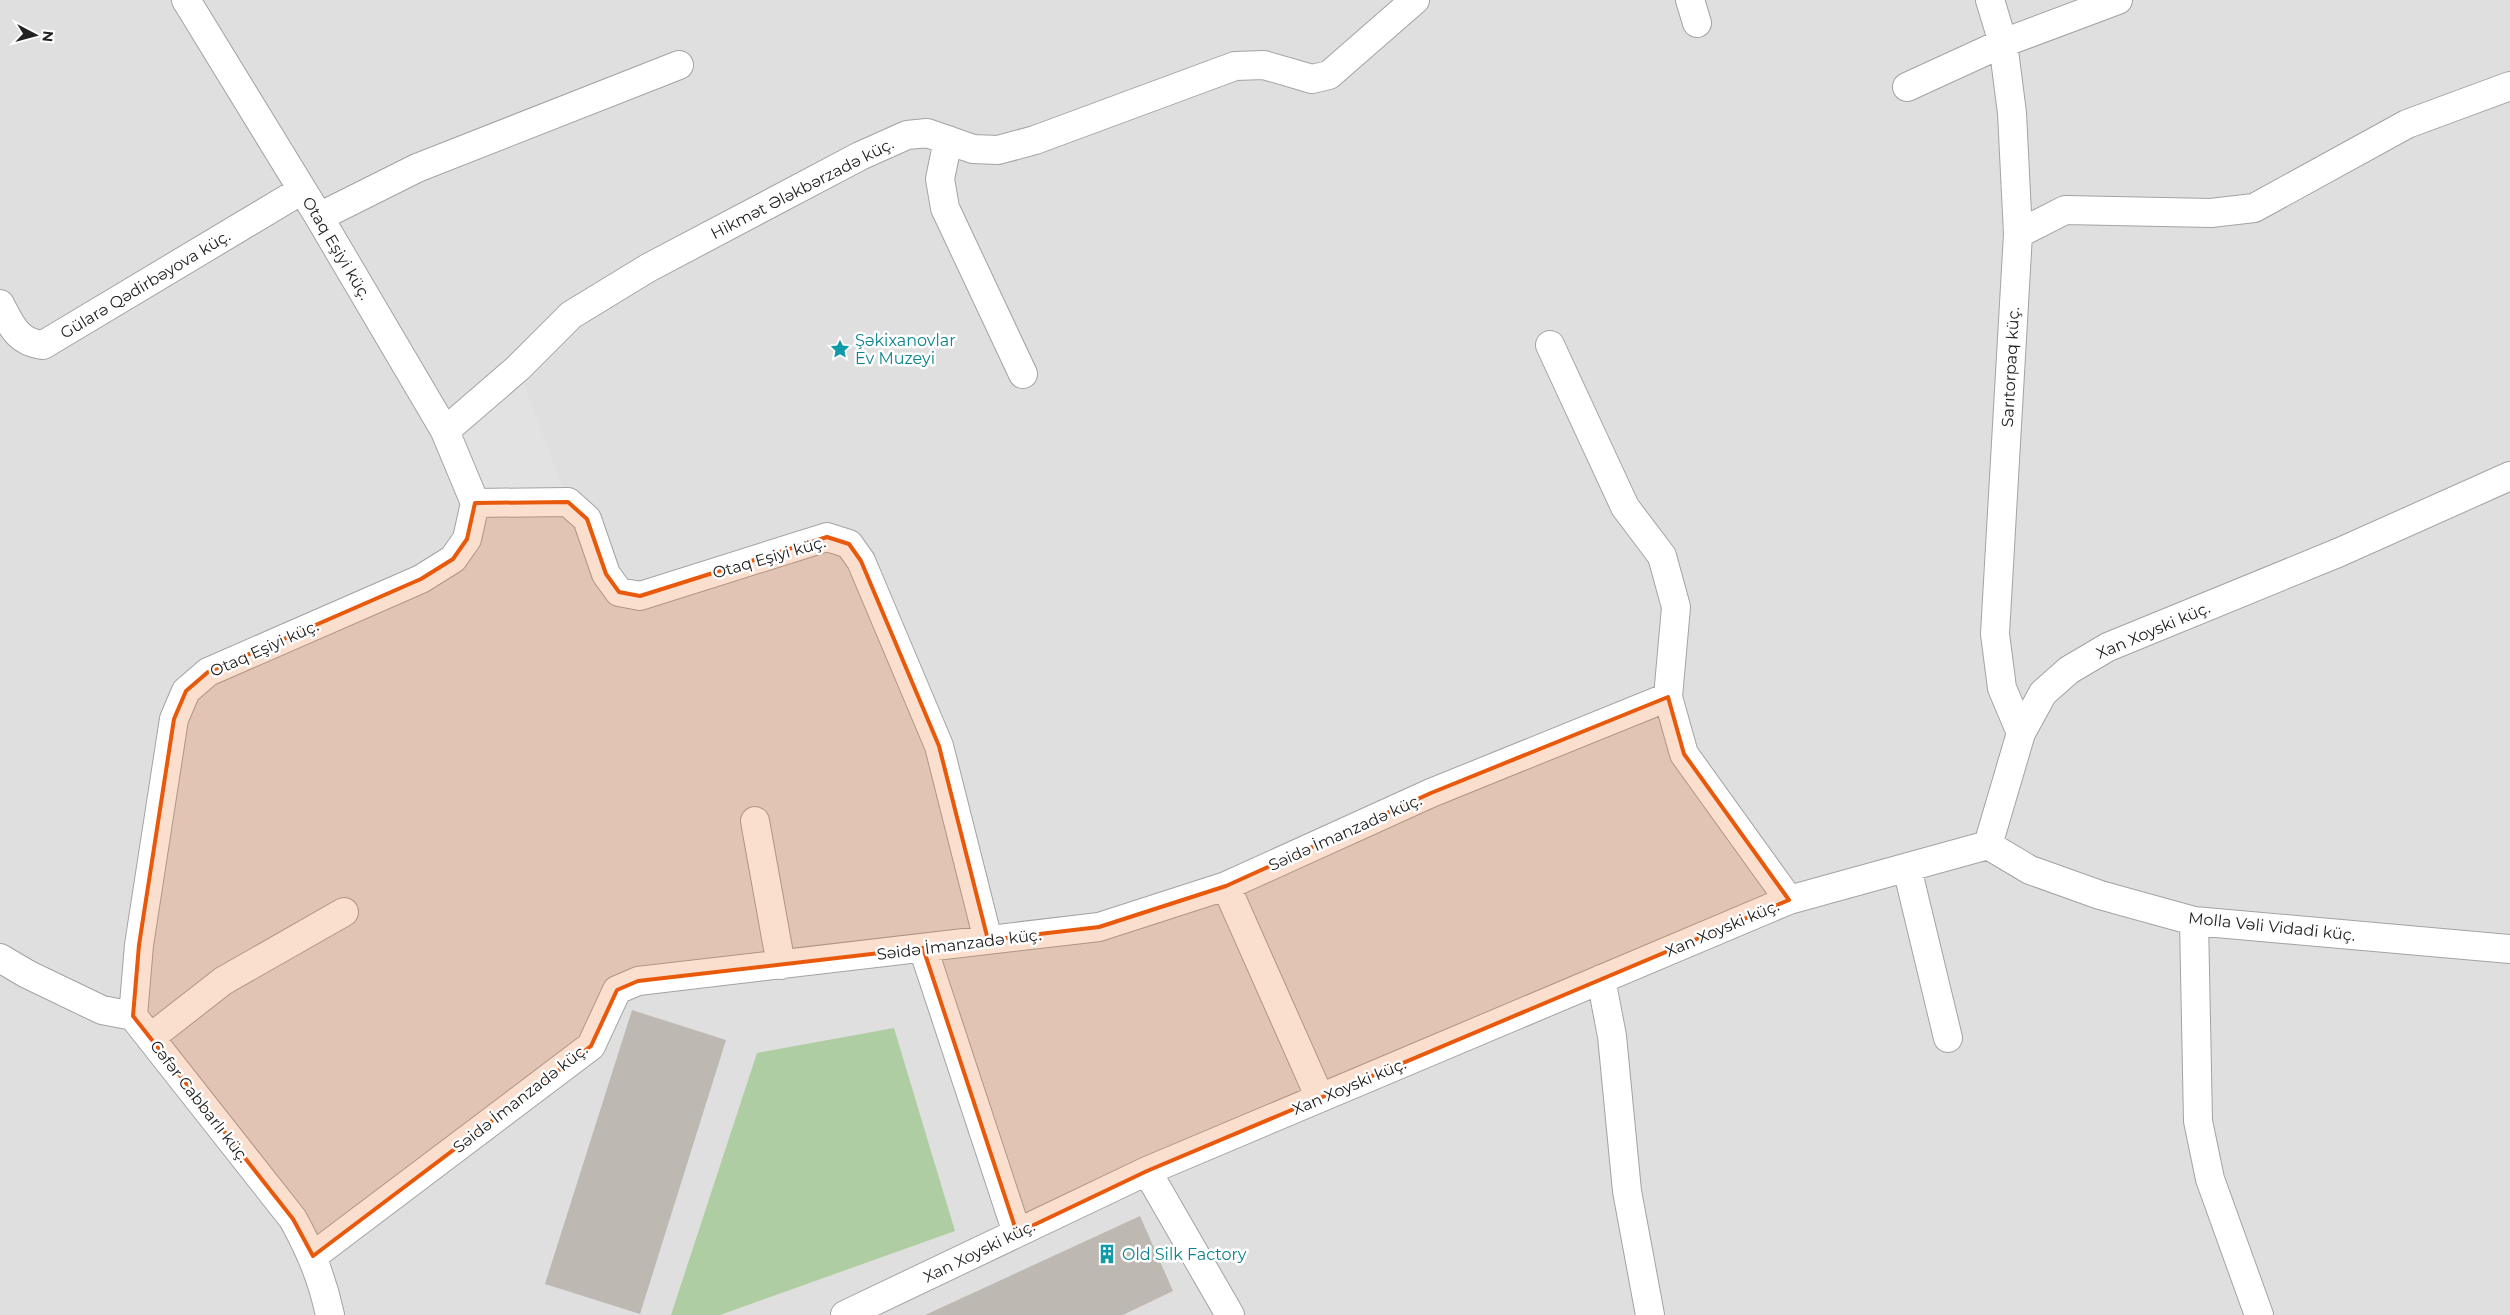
<svg xmlns="http://www.w3.org/2000/svg" width="2510" height="1315" font-family="Montserrat,sans-serif">
  <style>
    .residential { fill: #e0dfdf }
    .forest { fill: #afcda2 }
    .parking { fill: #e2e2e2 }
    .building { fill: #beb8b2 }
    .lines { fill: none; stroke-linecap: round; stroke-linejoin: round }
    .minor-casing { stroke: #a3a3a3; stroke-width: 30 }
    .minor { stroke: #fff; stroke-width: 28 }
    .marked { fill: #e8590c; fill-opacity: 0.2; stroke: #e8590c; stroke-width: 4; stroke-linejoin: round }
    .labels { text-anchor: middle; stroke-width: 5; stroke-linejoin: round; paint-order: stroke }
    .street-label { font-size: 16px; fill: #222; stroke: #fff }
    .culture-label { font-size: 16px; fill: #0d838f; stroke: #fff; text-anchor: start }
  </style>
  <rect width="100%" height="100%" fill="#f1eee9"/>
  <path class="residential" d="M0,0H2510V1315H0Z"/>
  <path class="forest" d="M894,1028L955,1231L720,1315H671L757,1053Z"/>
  <path class="parking" d="M518,368L568,502L475,503L445,431Z"/>
  <path class="building" d="M632,1010L726,1040L640,1314L545,1284Z
    M1140,1216L1173,1291L1123,1315H925Z"/>
  <g class="lines">
    <defs>
      <path id="minor" d="M1690,0L1697,23
        M1990,0L2003,43L2012,113L2018,234L1995,634L2002,688L2021,733
        M1907,87L2003,43L2118,0
        M948,140L940,179L945,208L1023,374
        M319,217L417,168L679,65
        M2018,234L2065,210L2211,213L2254,208L2407,124L2510,86
        M0,304C11,325 17,342 43,345L302,190
        M1550,345L1625,507L1662,556L1676,607L1668,697L1684,754L1789,900
        M445,431L518,368L571,315L648,268L860,156L907,135L927,133L973,149L998,150L1035,140L1235,66L1264,65L1312,79L1329,75L1415,0
        M475,503L568,502L587,519L606,574L619,592L640,596L827,537L849,544L861,561L939,746L988,940
        M755,821L781,965
        M1988,845L2030,870L2100,895L2194,921L2510,949
        M1907,868L1948,1038
        M1226,886L1320,1098
        M2194,921L2198,1121L2210,1179L2259,1315
        M923,948L1017,1233
        M0,958L27,974L102,1010L133,1016L293,1219C311,1252 322,1278 330,1315
        M1601,979L1612,1036L1627,1191L1650,1315
        M133,1016L139,945L174,719L186,691L208,672L421,579L453,559L467,539L475,503L445,431L319,217L186,0
        M150,1038L223,981L344,912
        M1147,1171L1230,1315
        M313,1256L591,1046L617,990L638,981L1099,927L1226,886L1431,793L1668,697
        M845,1315L1147,1171L1789,900L1988,845L2021,733L2043,693L2069,670L2108,647L2340,552L2510,476"/>
    </defs>
    <use href="#minor" class="minor-casing"/>
    <use href="#minor" class="minor"/>
  </g>
  <path class="marked" d="M568,502L587,519L606,574L619,592L640,596L827,537L849,544L861,561L939,746L988,940L1099,927L1226,886L1431,793L1668,697L1684,754L1789,900L1147,1171L1017,1233L923,948L638,981L617,990L591,1046L313,1256L293,1219L133,1016L139,945L174,719L186,691L208,672L421,579L453,559L467,539L475,503Z"/>
  <defs>
    <symbol id="sight-bare" viewBox="-9 -9 18 18"><path d="M0-6L1.8-2.2L6-1.7L2.9 1.2L3.7 5.4L0 3.3L-3.7 5.4L-2.9 1.2L-6-1.7L-1.8-2.2Z" fill="#0f9aa8" stroke="#fff" stroke-width="2.5" paint-order="stroke"/></symbol>
    <symbol id="building-bare" viewBox="-9 -9 18 18"><path d="M-4-6H4V6H1V3H-1V6H-4ZM-2.5-4.3h1.7v1.8h-1.7ZM.8-4.3h1.7v1.8H.8ZM-2.5-1h1.7V.8h-1.7ZM.8-1h1.7V.8H.8Z" fill="#0f9aa8" stroke="#fff" stroke-width="2.5" paint-order="stroke"/></symbol>
  </defs>
  <g fill-rule="evenodd">
    <use href="#sight-bare" x="826" y="335" width="28" height="28"/>
    <use href="#building-bare" x="1093" y="1240" width="28" height="28"/>
  </g>
  <g class="labels">
    <g class="street-label">
      <text transform="translate(802 188) rotate(-27)" y="6">Hikmət Ələkbərzadə küç.</text>
      <text transform="translate(337 248) rotate(59)" y="6">Otaq Eşiyi küç.</text>
      <text transform="translate(145 284) rotate(-31)" y="6">Gülarə Qədirbəyova küç.</text>
      <text transform="translate(2010 367) rotate(-87)" y="6">Sarıtorpaq küç.</text>
      <text transform="translate(769 557) rotate(-16)" y="6">Otaq Eşiyi küç.</text>
      <text transform="translate(2153 630) rotate(-23)" y="6">Xan Xoyski küç.</text>
      <text transform="translate(264 648) rotate(-24)" y="6">Otaq Eşiyi küç.</text>
      <text transform="translate(1345 832) rotate(-24)" y="6">Səidə İmanzadə küç.</text>
      <text transform="translate(2272 926) rotate(6)" y="6">Molla Vəli Vidadi küç.</text>
      <text transform="translate(1722 928) rotate(-23)" y="6">Xan Xoyski küç.</text>
      <text transform="translate(959 944) rotate(-7)" y="6">Səidə İmanzadə küç.</text>
      <text transform="translate(1349 1086) rotate(-23)" y="6">Xan Xoyski küç.</text>
      <text transform="translate(520 1098) rotate(-38)" y="6">Səidə İmanzadə küç.</text>
      <text transform="translate(200 1101) rotate(52)" y="6">Cəfər Cabbarlı küç.</text>
      <text transform="translate(979 1251) rotate(-26)" y="6">Xan Xoyski küç.</text>
    </g>
    <g class="culture-label">
      <text x="855" y="346">Şəkixanovlar<tspan x="855" dy="18">Ev Muzeyi</tspan></text>
      <text x="1122" y="1260">Old Silk Factory</text>
    </g>
  </g>
  <g transform="translate(35 35) rotate(96)" stroke="#ffffff" stroke-width="4" paint-order="stroke">
  <path d="M0-4L9 19L0 12L-9 19Z" fill="#222222"/>
  <text y="-8" font-size="14" font-weight="bold" text-anchor="middle" fill="#222222">N</text>
  </g>
</svg>
